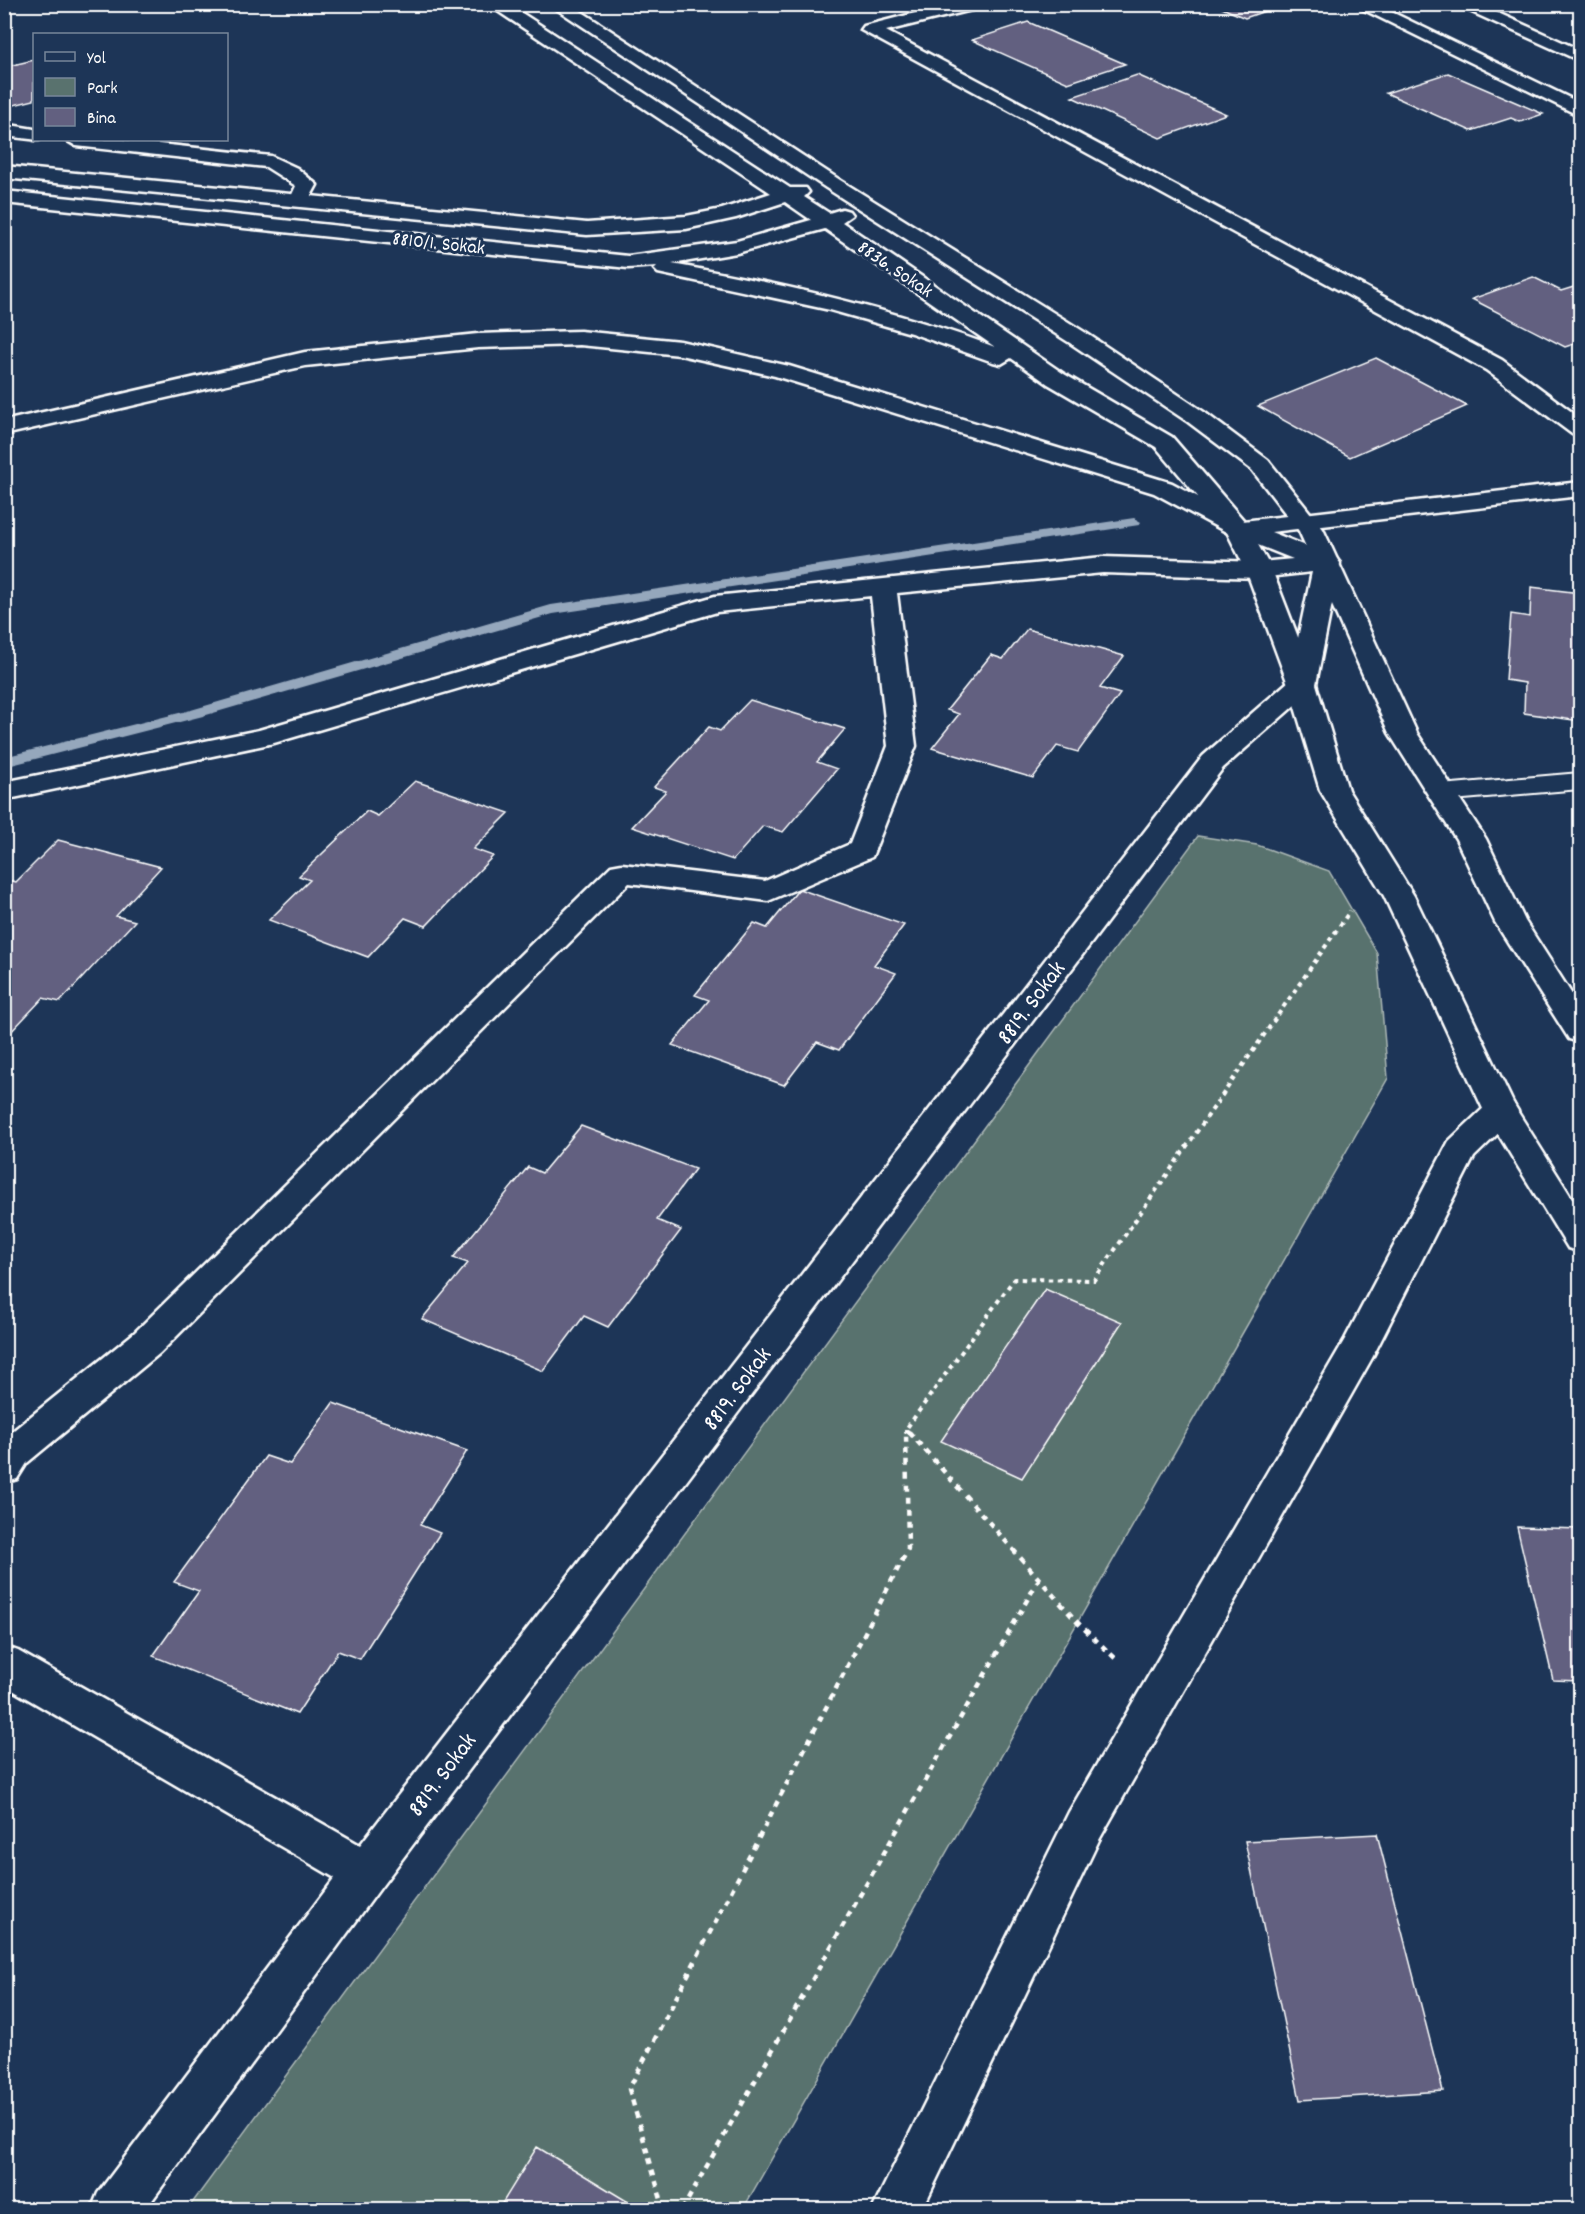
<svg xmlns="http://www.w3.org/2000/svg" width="1585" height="2214" font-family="Dekko,sans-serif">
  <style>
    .green { fill: #59726e; stroke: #acb8b6; stroke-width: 1.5 }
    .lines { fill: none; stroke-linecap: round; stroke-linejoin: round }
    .stream { fill: #95a7bc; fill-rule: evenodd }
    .building { fill: #626080; stroke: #fff; stroke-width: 1.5 }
    .lane-casing { stroke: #fff; stroke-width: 4 }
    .street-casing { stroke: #fff; stroke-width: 5 }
    .secondary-casing { stroke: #fff; stroke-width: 5 }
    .path-far1 { stroke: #fff; stroke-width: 4; stroke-dasharray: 4.5 4.5; stroke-linecap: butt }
    .path { stroke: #fff; stroke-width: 4.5; stroke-dasharray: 6 6; stroke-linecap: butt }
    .lane { fill: #1d3557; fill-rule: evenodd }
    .street { fill: #1d3557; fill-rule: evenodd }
    .secondary { fill: #1d3557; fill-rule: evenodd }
    .labels { text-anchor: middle; stroke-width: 6; stroke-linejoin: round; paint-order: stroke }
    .far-street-label { font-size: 20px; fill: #fff; stroke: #1d3557 }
    .street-label { font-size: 24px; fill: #fff; stroke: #1d3557 }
  </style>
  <rect width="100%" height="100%" fill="#1d3557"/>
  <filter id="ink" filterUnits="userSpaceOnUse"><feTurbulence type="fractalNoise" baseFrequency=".0167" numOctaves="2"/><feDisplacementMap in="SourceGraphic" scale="12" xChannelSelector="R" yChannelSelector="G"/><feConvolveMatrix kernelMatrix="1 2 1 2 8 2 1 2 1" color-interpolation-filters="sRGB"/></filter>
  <g filter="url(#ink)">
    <path class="green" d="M1198,836L1257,845L1329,871L1377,953L1388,1078L743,2209L187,2210Z"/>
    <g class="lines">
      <path class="stream" d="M1134,518L1141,522L1139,525L553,614L203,716L4,767V757L191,710L551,605Z"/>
    </g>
    <path class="building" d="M1213,4H1285L1245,18Z
      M1028,22L1125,64L1068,83L972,40Z
      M34,60V100L10,106L4,102V67Z
      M1448,73L1543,114L1520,122L1511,118L1471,131L1386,93Z
      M1137,75L1226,114L1160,138L1072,97Z
      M1533,277L1561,291L1580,285V342L1565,347L1472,299Z
      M1376,358L1467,406L1350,457L1258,406Z
      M1531,587L1580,593V721L1524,713L1525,683L1506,680L1511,614L1530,617Z
      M1027,629L1124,656L1100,688L1120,694L1078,752L1057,746L1033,778L932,748L959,714L947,710L991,655L1003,659Z
      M750,700L845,729L817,762L837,769L783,832L763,826L733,860L632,827L666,791L654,787L709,727L720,731Z
      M415,781L509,813L473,849L493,856L426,926L405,918L368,957L269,920L310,880L299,876L367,811L378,816Z
      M58,840L161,867L116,916L135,921L60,1002L43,998L9,1034L4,1033V879L16,882Z
      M799,889L904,925L874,965L896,973L839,1050L817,1042L784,1085L672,1045L709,1000L695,995L754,923L767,928Z
      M581,1126L695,1169L657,1220L681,1230L608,1327L584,1316L543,1371L422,1319L468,1263L453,1258L528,1167L542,1173Z
      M1045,1289L1122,1322L1022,1478L941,1441Z
      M333,1403L467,1451L420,1525L440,1533L360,1659L338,1651L297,1714L153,1656L199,1591L174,1582L266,1456L290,1464Z
      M1517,1527L1580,1529V1681L1553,1680Z
      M1377,1834L1443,2091L1300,2100L1245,1841Z
      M537,2147L640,2209V2210H498Z"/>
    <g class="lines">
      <defs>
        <path id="lane" d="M1580,773V789L1441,801L1432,799L1428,793L1432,787L1441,785Z"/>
        <path id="street" d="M951,4H982L980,8L886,31L1502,360L1580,418V436L1572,434L1486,370L861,30L864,26Z
          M1352,4H1375L1580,103V116Z
          M1454,4H1478L1580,50V61Z
          M4,124L34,129V140H39L4,136Z
          M66,140H123L271,156L297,168L317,185L306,205H292L289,201L296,186L266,167L76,146Z
          M580,331L680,341L789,366L1172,483L1243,521L1580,482V496L1271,532L1336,558L1340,563L1316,684L1312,690L1223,768L381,1887L145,2210H91L98,2193L335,1878L4,1685V1646L18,1651L360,1845L1203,756L1289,681L1312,572L1259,578L1103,573L897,593L916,746L872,857L768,901L629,883L160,1353L27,1463L17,1479L4,1483V1438L134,1333L611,866L622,864L765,881L850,844L888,746L871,596L717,612L274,743L4,800V782L259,730L715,596L1103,557L1259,562L1293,559L1228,533L1154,493L775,376L680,355L580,345L478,348L305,366L4,435V421L305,352L478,334Z
          M1501,1099L1513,1103L1518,1111L1513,1119L1474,1157L1372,1358L1099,1840L922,2210H872L1069,1812L1345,1339L1449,1141L1489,1103Z"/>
        <path id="secondary" d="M487,4H508L790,188H806L809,192L804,197L829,213L842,209L849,211L852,215L842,222L1064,374L1172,437L1246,523L1272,570L1316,684L1348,790L1414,896L1516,1109L1580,1211V1252L1568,1248L1484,1111L1384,896L1320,790L1288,684L1246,570L1226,530L1156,447L1048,384L1011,358L1001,364L993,362L911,333L830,310L658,273L654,269L657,266L628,268L4,203V191L628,256L737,241L811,220L785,202L736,218L686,229L587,235L4,178V166L587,223L686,216L722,209L771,193ZM825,229L995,347C890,308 782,284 672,264L737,253Z
          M549,4H570L840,180L1086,333L1204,412L1268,460L1323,529L1417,733L1486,839L1525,921L1580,1007V1042L1569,1039L1495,922L1456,839L1389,733L1299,531L1252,470L1188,422L1070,343L826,188Z"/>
      </defs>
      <use href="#lane" class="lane-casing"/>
      <use href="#street" class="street-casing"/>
      <use href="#secondary" class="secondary-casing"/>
      <path class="path-far1" d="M906,1429V1434
        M910,1434L906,1429L1014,1279L1094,1280L1350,911"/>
      <path class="path" d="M909,1432L1078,1623L1115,1658
        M664,2210L629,2089L908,1549L906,1432
        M682,2210L1039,1579"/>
      <use href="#lane" class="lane"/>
      <use href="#street" class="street"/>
      <use href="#secondary" class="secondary"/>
    </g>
  </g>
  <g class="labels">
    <g class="far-street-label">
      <text transform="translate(439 242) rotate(6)" y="7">8810/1. Sokak</text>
      <text transform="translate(896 268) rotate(34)" y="7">8836. Sokak</text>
    </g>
    <g class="street-label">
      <text transform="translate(1030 1002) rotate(-53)" y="8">8819. Sokak</text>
      <text transform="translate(736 1388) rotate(-53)" y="8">8819. Sokak</text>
      <text transform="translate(441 1774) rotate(-53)" y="8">8819. Sokak</text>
    </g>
  </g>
  <rect width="1585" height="2214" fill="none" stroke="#1d3557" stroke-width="24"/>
  <rect x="12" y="12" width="1561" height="2190" fill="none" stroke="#fff" stroke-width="2" filter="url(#ink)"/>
  <rect x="33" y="33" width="195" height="108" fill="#1d3557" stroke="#77869a" stroke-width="1.5"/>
  <rect x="45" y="52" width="30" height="9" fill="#1d3557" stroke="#77869a" stroke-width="1.5"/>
  <text x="87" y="63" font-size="18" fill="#ffffff">Yol</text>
  <rect x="45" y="78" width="30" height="18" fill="#59726e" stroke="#77869a" stroke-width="1.5"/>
  <text x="87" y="93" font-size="18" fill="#ffffff">Park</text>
  <rect x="45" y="108" width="30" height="18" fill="#626080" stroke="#77869a" stroke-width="1.5"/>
  <text x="87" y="123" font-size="18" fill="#ffffff">Bina</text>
</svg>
